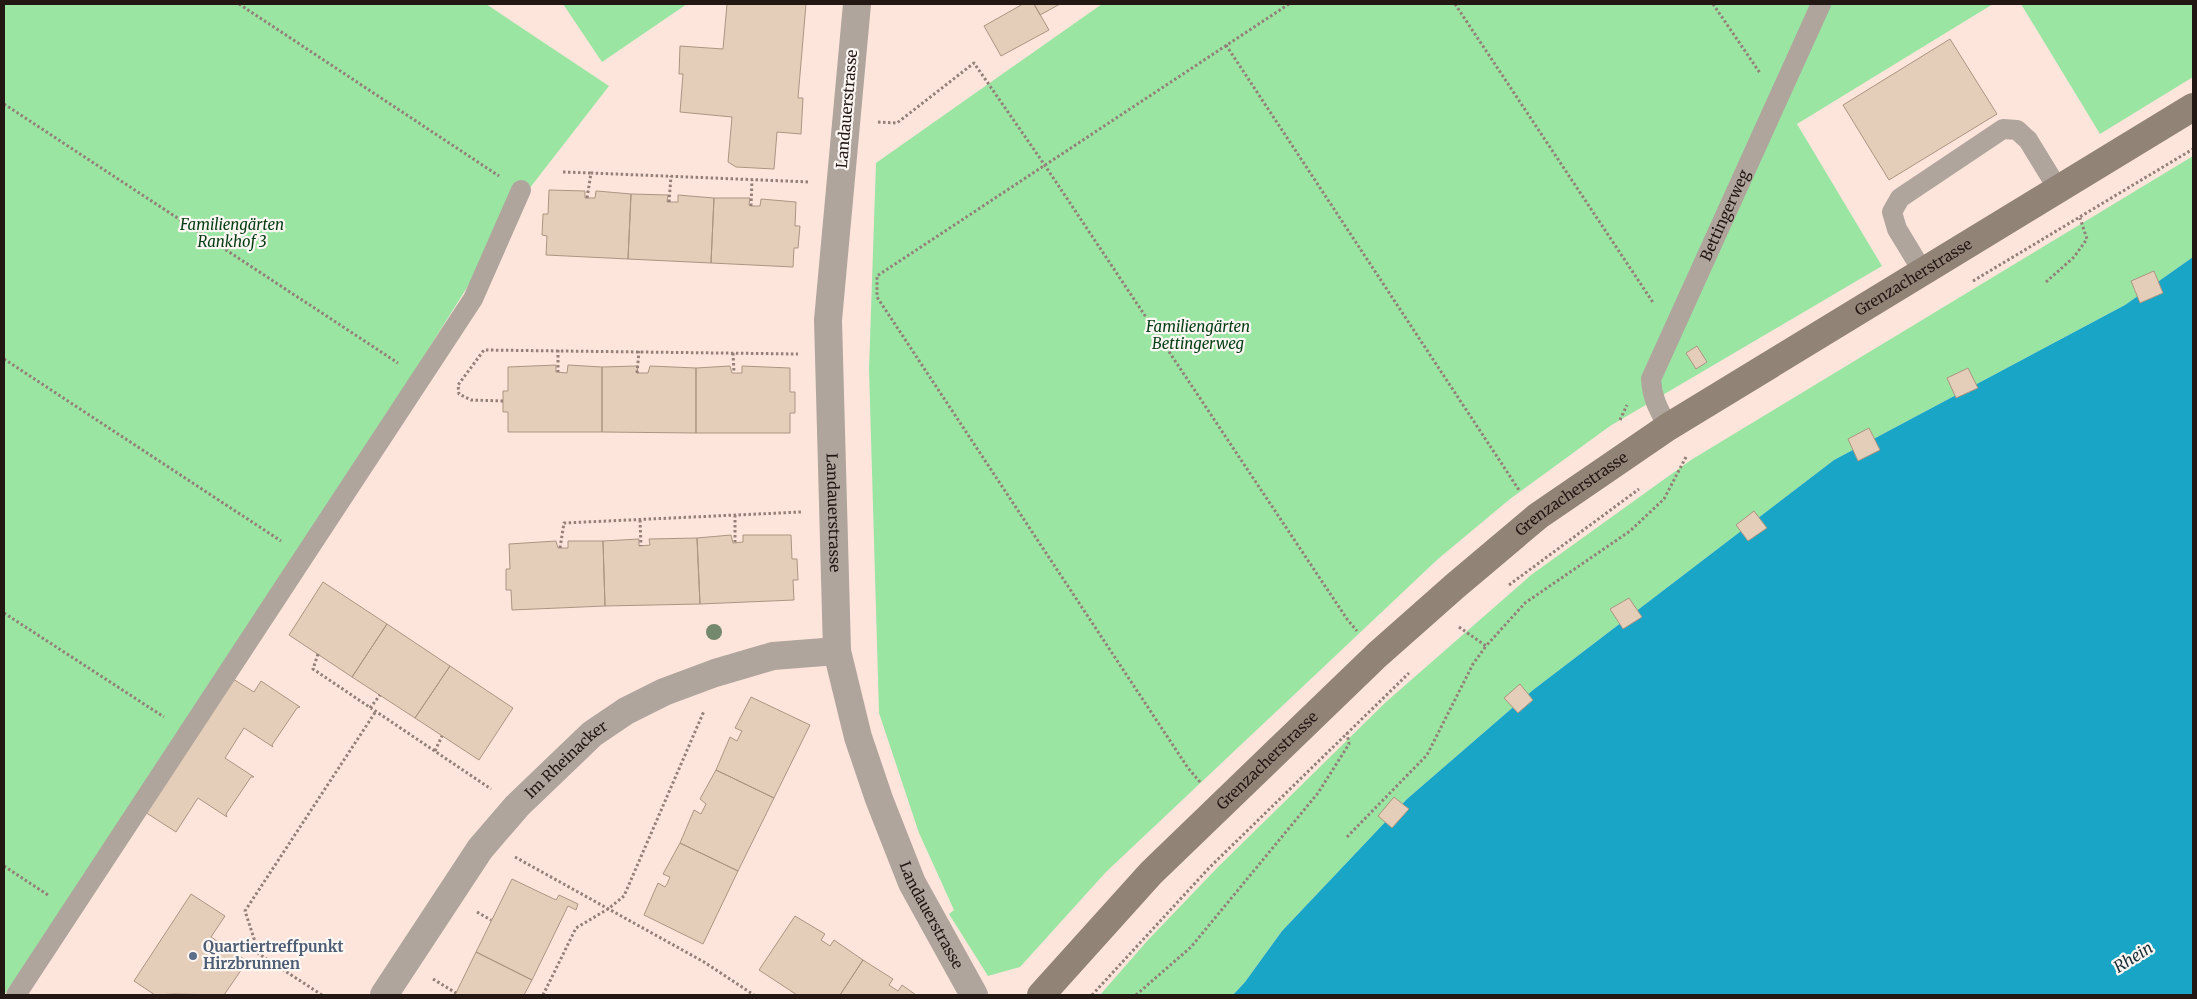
<svg xmlns="http://www.w3.org/2000/svg" width="2197" height="999" font-family="Merriweather,serif">
  <style>
    .green { fill: #9be5a3 }
    .water { fill: #19a5c6 }
    .building { fill: #e4cdb9; stroke: #ab9582 }
    .lines { fill: none; stroke-linecap: round; stroke-linejoin: round }
    .path { stroke: #928079; stroke-width: 3; stroke-dasharray: 2.5 2.5; stroke-linecap: butt }
    .service { stroke: #afa59d; stroke-width: 20 }
    .minor { stroke: #afa59d; stroke-width: 28 }
    .secondary { stroke: #928377; stroke-width: 28 }
    .tree { fill: #74886d }
    .service-dot { fill: #5c6f8a; stroke: #fdf7f4; stroke-width: 2 }
    .labels { text-anchor: middle; stroke-width: 4.5; stroke-linejoin: round; paint-order: stroke }
    .street-label { font-size: 15px; fill: #221713; stroke: #fdf7f4 }
    .park-label { font-size: 15px; font-style: italic; fill: #033b12; stroke: #fdf7f4 }
    .service-label { font-size: 15px; font-weight: bold; fill: #4e5e75; stroke: #fdf7f4; text-anchor: start }
    .water-label { font-size: 16px; font-style: italic; fill: #1a2f36; stroke: #fdf7f4 }
  </style>
  <rect width="100%" height="100%" fill="#fee5dc"/>
  <path class="green" d="M4,4H486L609,86L529,189L229,666L4,995Z
    M563,4H687L602,62Z
    M1102,4H1993L1797,124L1882,266L1610,426L1510,499L1438,559L1106,872L1020,967L988,976L949,914L954,910L919,833L879,713L869,369L876,163Z
    M2021,4H2193V77L2100,134Z
    M2193,156V257L2125,305L1834,460L1533,690L1407,799L1282,931L1245,982L1233,995H1100L1148,940L1218,867L1386,702L1531,575L1691,460Z"/>
  <path class="water" d="M2193,257V995H1233L1245,982L1282,931L1407,799L1533,690L1834,460L2125,305Z"/>
  <path class="building" d="M727,4H806L798,98H803L801,134L777,132L774,169L736,167L728,162L732,117L680,112L683,74H679L680,46L723,49Z
    M1023,4H1034L1049,30L1001,56L984,26Z
    M1034,4H1060L1040,15Z
    M1950,39L1997,114L1889,180L1843,105Z
    M549,190L585,191V198H595L596,191H597L631,194L628,259L546,255L547,236L542,235L543,214H548Z
    M631,194L668,195L667,202H678V195L714,198L711,263L628,259Z
    M714,198H750L749,205L751,206H760L761,199L796,202L795,226H800L798,248H794L793,267L711,263Z
    M2154,271L2163,293L2140,303L2131,281Z
    M1697,346L1707,362L1696,369L1686,353Z
    M556,365V372L567,373L568,365L602,367V432H508V412H503V391H508V367Z
    M636,366H638L637,373H648L650,366L696,368V433L602,432V367Z
    M730,366L732,373H742V366L790,368V392H795V413H790V433H696V368Z
    M1968,368L1978,388L1956,398L1947,378Z
    M1869,428L1880,450L1858,461L1848,439Z
    M1754,511L1767,528L1748,541L1736,525Z
    M731,535L733,543L743,542V535H791L792,559H797L798,580H793L794,600L700,604L697,538Z
    M697,538L700,604L605,606L603,541L639,539V546L650,545L649,539Z
    M556,541L558,548H568V541H603L605,606L512,610L511,590H506V569H510L509,544Z
    M323,582L387,624L352,677L289,635Z
    M1629,598L1642,617L1623,629L1610,609Z
    M387,624L450,666L415,718L352,677Z
    M450,666L513,708L479,760L415,718Z
    M233,679L254,692L261,681L300,707L297,708L272,745L273,747L244,728L225,758L254,777H251L226,814L227,817L198,798L176,832L145,812Z
    M1520,684L1533,700L1518,713L1504,698Z
    M751,697L810,725L774,798L716,770L730,737L737,741L742,731L735,728Z
    M716,770L774,798L738,871L680,843L694,810L701,814L706,804L700,799Z
    M1394,797L1409,809L1392,828L1378,816Z
    M680,843L738,871L703,944L644,915L658,883L665,887L667,884L670,877L663,874Z
    M512,879L556,900L559,895L578,904L576,910L568,906L532,980L476,952Z
    M191,894L225,916L211,937L250,963L249,965L246,963L224,995L174,994L155,995L134,981Z
    M795,916L825,934L821,940L830,946L834,940L863,960L840,995H797L759,970Z
    M476,952L532,980L524,995H455Z
    M863,960L893,979L889,985L898,991L902,985L916,995H840Z"/>
  <g class="lines">
    <path class="path" d="M239,4L499,176
      M1455,4L1654,304
      M1713,4L1760,73
      M1226,45L1519,490
      M4,104L398,363
      M878,122L897,123L974,63L1044,164L1347,619L1357,631
      M563,172L591,173
      M587,198L591,173L810,182
      M669,202L671,176
      M751,206L752,180
      M1973,281L2193,149
      M2046,282L2074,257L2087,239L2080,218
      M558,350V372
      M733,353L734,373
      M4,359L281,541
      M637,373L639,351
      M503,401L471,400L459,394L458,385L484,350L798,354
      M1620,420L1627,405
      M735,515V542
      M640,520L641,546
      M560,548L564,523L801,512
      M1509,585L1639,489
      M4,613L164,717
      M1459,627L1486,646L1525,603L1630,531L1664,499L1687,455
      M318,654L313,669L491,789
      M370,708L380,695
      M435,751L442,736
      M1200,782L1188,768L877,297V276L1289,4
      M1347,837L1427,755L1473,664L1486,646
      M515,857L704,962L754,995
      M4,866L48,895
      M477,912L491,920
      M433,979L456,993
      M322,995L259,954L245,911L376,711
      M543,995L576,928L608,909L624,896L704,711
      M1092,995L1209,868L1409,673
      M1136,995L1191,947L1318,793L1349,744L1347,733"/>
    <g class="service">
      <path d="M1923,272L1897,229L1892,212L1900,198L2003,129L2017,130L2028,140L2058,189"/>
      <path id="s1" d="M1668,427C1659,410 1652,399 1651,379L1821,4"/>
      <path d="M16,995L473,299L521,190"/>
    </g>
    <g class="minor">
      <path id="s2" d="M857,4L828,320L837,651L858,737L879,799L912,883L974,995"/>
      <path id="s3" d="M384,995L480,849L517,806L592,734L626,711L664,692L715,673L773,656L837,651"/>
    </g>
    <path class="secondary" id="s4" d="M1041,995L1151,873L1377,655L1455,586L1538,516L1668,427L2193,107"/>
  </g>
  <circle class="tree" cx="714" cy="632" r="8"/>
  <circle class="service-dot" cx="193" cy="956" r="5"/>
  <g class="labels">
    <g class="street-label">
      <text transform="translate(847 109) rotate(-85)" y="5">Landauerstrasse</text>
      <text dy="5" stroke="none"><textPath href="#s1" startOffset="231">Bettingerweg</textPath></text>
      <text dy="5" stroke="none"><textPath href="#s4" startOffset="1136">Grenzacherstrasse</textPath></text>
      <text dy="5" stroke="none"><textPath href="#s4" startOffset="731">Grenzacherstrasse</textPath></text>
      <text dy="5" stroke="none"><textPath href="#s2" startOffset="510">Landauerstrasse</textPath></text>
      <text dy="5" stroke="none"><textPath href="#s3" startOffset="299">Im Rheinacker</textPath></text>
      <text dy="5" stroke="none"><textPath href="#s4" startOffset="326">Grenzacherstrasse</textPath></text>
      <text dy="5" stroke="none"><textPath href="#s2" startOffset="930">Landauerstrasse</textPath></text>
    </g>
    <g class="park-label">
      <text x="232" y="230">Familiengärten<tspan x="232" dy="17">Rankhof 3</tspan></text>
      <text x="1198" y="332">Familiengärten<tspan x="1198" dy="17">Bettingerweg</tspan></text>
    </g>
    <g class="service-label">
      <text x="203" y="952">Quartiertreffpunkt<tspan x="203" dy="17">Hirzbrunnen</tspan></text>
    </g>
    <g class="water-label">
      <text transform="translate(2133 957) rotate(-32)" y="6">Rhein</text>
    </g>
  </g>
  <rect width="2197" height="999" fill="none" stroke="#221713" stroke-width="10"/>
</svg>
